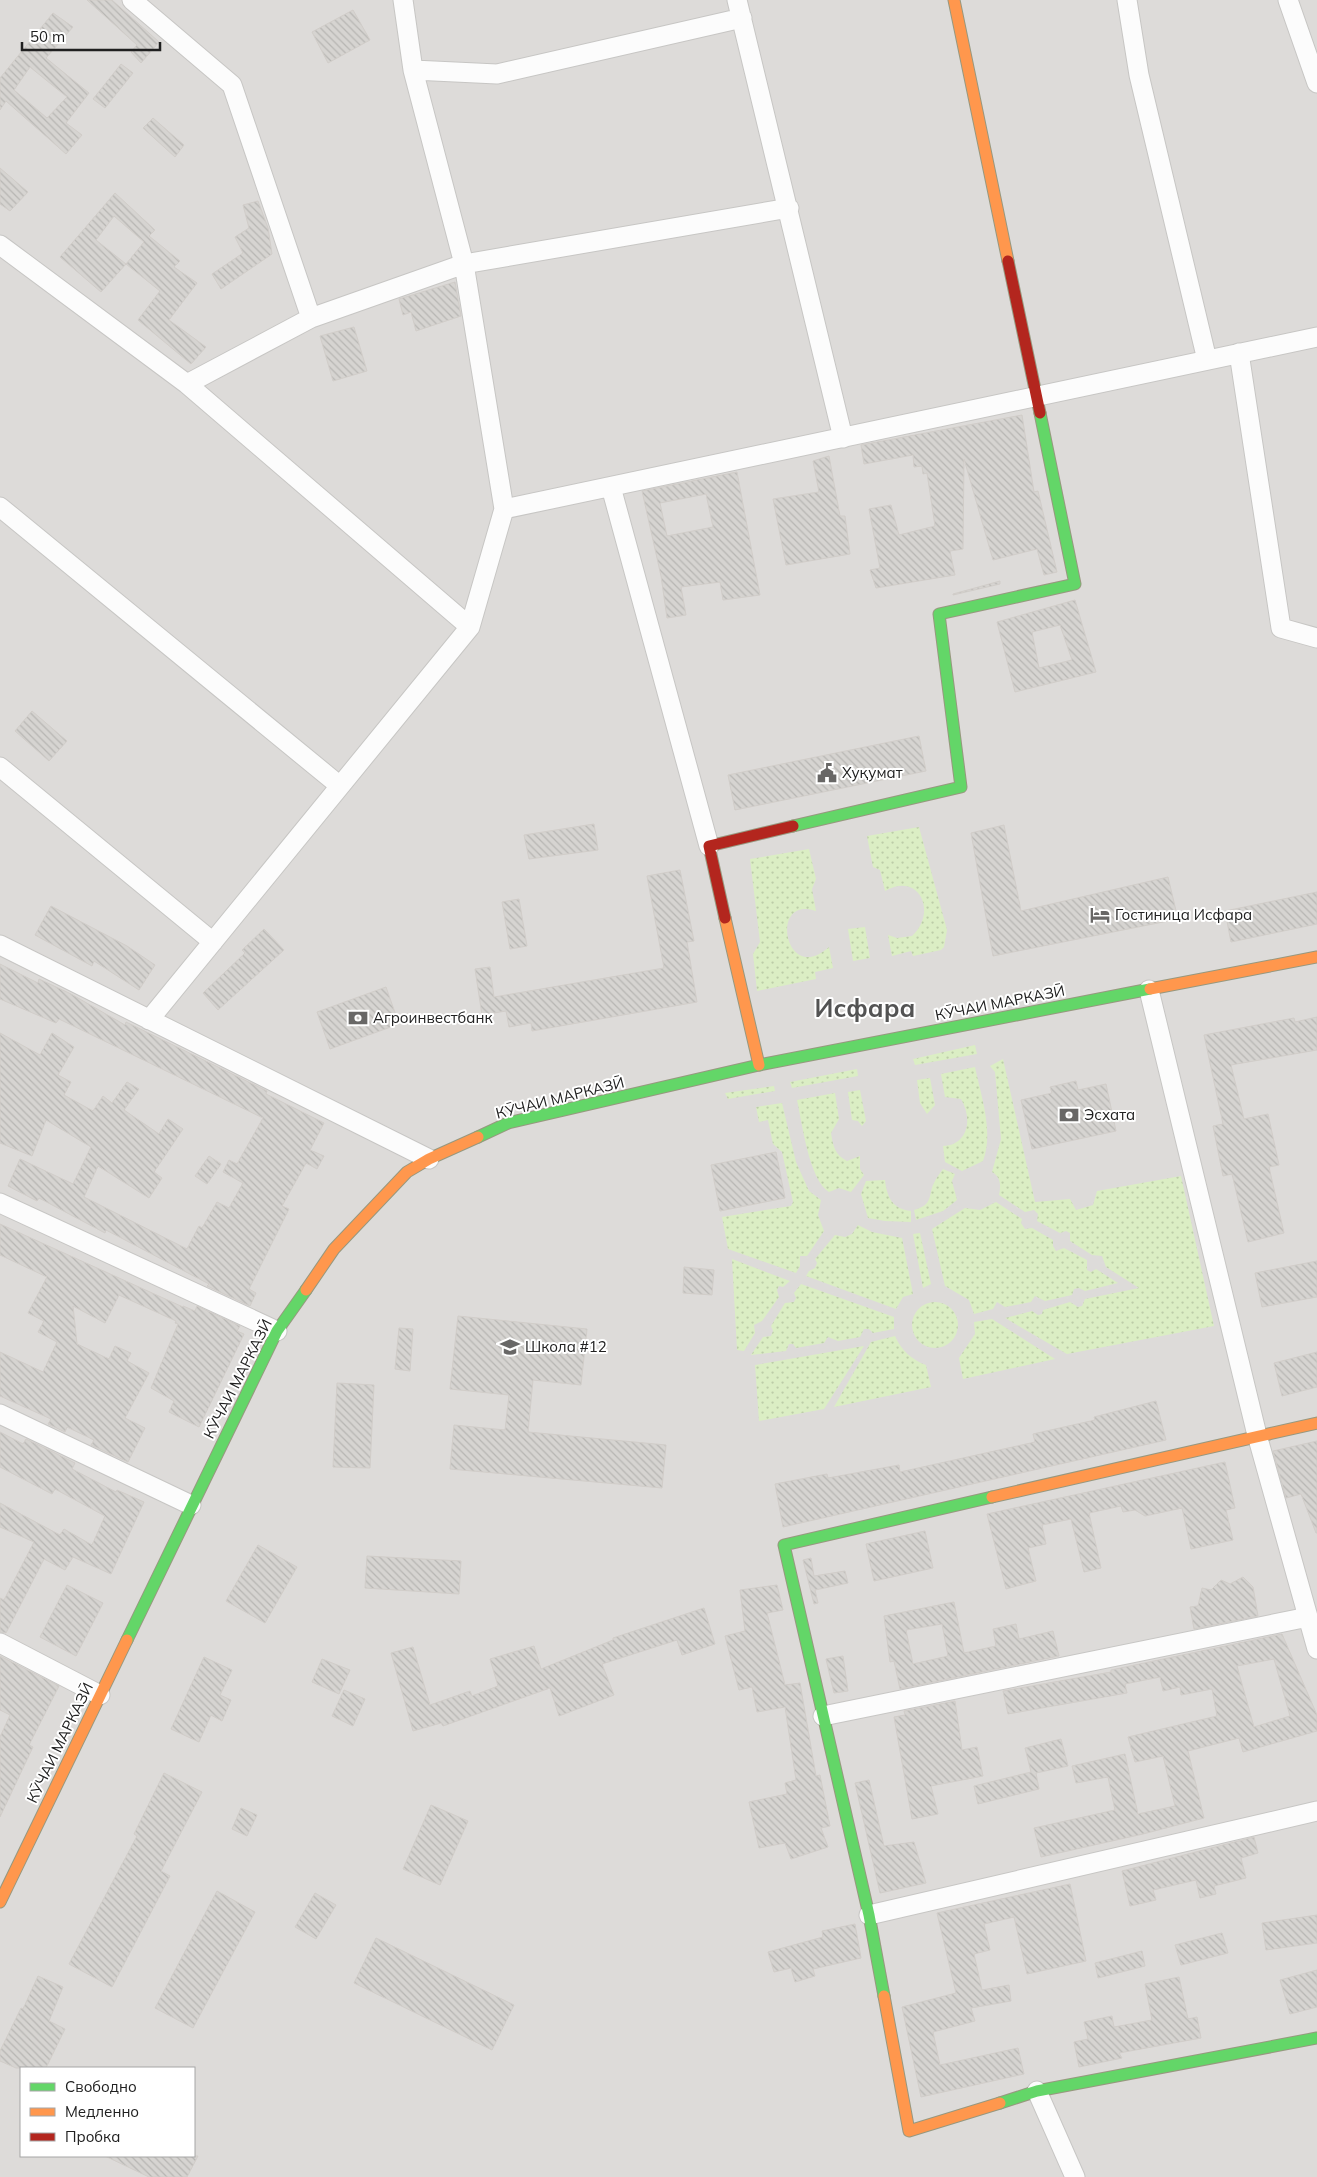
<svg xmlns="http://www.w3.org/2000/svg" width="1317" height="2177" font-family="Mulish,sans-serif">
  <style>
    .residential { fill: #dddbd9; fill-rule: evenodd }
    .grass { fill: url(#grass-dots) }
    .building { fill: url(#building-back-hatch); stroke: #d1cdc9; fill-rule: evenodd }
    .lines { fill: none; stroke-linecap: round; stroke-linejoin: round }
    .street-casing { stroke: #c7c6c4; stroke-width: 21 }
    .fast-casing { stroke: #97987f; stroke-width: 13 }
    .slow-casing { stroke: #97987f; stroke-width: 13 }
    .jam-casing { stroke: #97987f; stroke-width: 13 }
    .street { stroke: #fcfcfc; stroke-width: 19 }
    .fast { stroke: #63d668; stroke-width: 11 }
    .slow { stroke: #ff974d; stroke-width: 11 }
    .jam { stroke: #b3261e; stroke-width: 11 }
    .labels { text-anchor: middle; stroke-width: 4; stroke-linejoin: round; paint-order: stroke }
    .poi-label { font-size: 15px; fill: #202020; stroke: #fff; text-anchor: start }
    .street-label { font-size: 15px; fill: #202020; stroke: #fff }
    .town-label { font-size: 25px; font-weight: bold; fill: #535353; stroke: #fff }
  </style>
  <defs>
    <pattern id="grass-dots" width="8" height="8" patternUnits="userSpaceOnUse" patternTransform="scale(1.25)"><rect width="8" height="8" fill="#dbeec4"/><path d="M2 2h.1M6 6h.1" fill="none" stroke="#bccca8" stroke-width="1.8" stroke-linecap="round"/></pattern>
    <pattern id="building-back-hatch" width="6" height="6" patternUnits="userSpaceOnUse" patternTransform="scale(1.25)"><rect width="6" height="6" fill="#d6d4d1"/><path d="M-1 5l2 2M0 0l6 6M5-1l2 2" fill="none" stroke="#b7b6b3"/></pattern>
  </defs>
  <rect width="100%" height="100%" fill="#eeece8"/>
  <path class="residential" d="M0,0H1317V2177H0ZM21,2068H194V2156H21Z"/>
  <path class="grass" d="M919,827L947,930L944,947L941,950L913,956L911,951L892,956L888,935L897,938L912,936C938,912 919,871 885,891L880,870L873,867L867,836Z
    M809,849L816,879L812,889L816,911C768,894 785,987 829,947L833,968L815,972L816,979L757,991L753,954L760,942L750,859Z
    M865,927L870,958L853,961L848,929Z
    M975,1045L977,1054L915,1065L913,1059Z
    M1003,1059L1035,1202L1070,1199L1076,1210L1093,1205L1097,1191L1181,1176L1214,1326L1067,1354L1005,1318L1032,1311L1038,1315L1042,1314L1043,1310L1070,1302L1078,1307L1082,1306L1085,1299L1139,1288L1106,1267L1102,1256L1092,1255L1070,1241V1233L1066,1231L1060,1233L1037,1221L1038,1214L1034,1210L1025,1212L999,1195C1001,1186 1001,1177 992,1172L1001,1139L995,1072L990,1066Z
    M975,1067C981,1096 994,1132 983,1161L962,1171L945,1162L943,1146C968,1145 973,1119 961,1099L945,1097L941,1074Z
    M857,1069L858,1076L792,1088L790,1082Z
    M930,1078L935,1105L927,1114L920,1103L917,1080Z
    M774,1086L775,1091L728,1099L725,1093Z
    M860,1090L866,1121L862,1126L858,1121L852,1120L848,1092Z
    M835,1093L839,1119L831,1133C833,1146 835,1155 847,1161L860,1156V1169L864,1175L851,1192L839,1188L829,1192C809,1180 802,1122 797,1100Z
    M782,1103L796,1162L809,1191L821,1200L818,1215L824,1231L807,1256H800V1266L796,1273L728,1249L722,1217L791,1206L793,1202L782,1152L773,1144L768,1120L759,1122L756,1107Z
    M943,1169L955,1174L952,1181L957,1200L943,1211L916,1220L914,1210C934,1205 928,1194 934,1183C936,1178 940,1173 943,1169Z
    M885,1180C887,1197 892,1209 911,1211V1222L885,1221L868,1218L861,1194L866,1181Z
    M996,1202L1022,1219L1021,1223L1025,1229L1032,1228L1053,1240V1246L1056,1251L1064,1248L1087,1260V1270L1091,1272L1096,1269L1118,1283L1085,1291L1079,1288L1074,1289L1072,1295L1045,1301L1035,1296L1031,1302L1005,1307L997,1302L993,1309L974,1314L969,1300L945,1286L932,1229L965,1208L980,1210Z
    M858,1225L872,1232L902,1238L913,1294L903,1297L896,1309L806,1276L809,1271L815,1268L817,1263L815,1259L835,1235L845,1237L852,1234Z
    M920,1233L931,1284L923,1288L913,1234Z
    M732,1259L790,1281L783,1287L779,1286L777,1290L779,1297L762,1321L754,1325L755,1333L744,1351L737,1350Z
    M801,1284L894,1317V1329L873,1333L869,1329H864L860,1337L838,1341L828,1337L824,1343L796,1348L793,1344H789L786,1351L751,1355L763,1337L771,1336L773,1331L771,1326L785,1303L794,1302L796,1298L794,1293Z
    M912 1325a23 23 0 1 1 46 0a23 23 0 1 1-46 0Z
    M992,1319L1055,1359L963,1379L959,1358L975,1334L974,1322Z
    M895,1336C901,1350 912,1360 926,1365L931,1387L834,1407L871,1342Z
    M864,1346L824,1409L759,1421L755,1365Z"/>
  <path class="building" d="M87,0H112L159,42L141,63L131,52L137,45Z
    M353,10L370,40L328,63L312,32Z
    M53,13L73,27L46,58L89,93L66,123L82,135L66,154L6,101L0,110V78ZM30,67L67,97L47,118L14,90Z
    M121,64L133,73L105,108L93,99Z
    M153,118L184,145L175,157L143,128Z
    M0,168L28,192L10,211L0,204Z
    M115,193L155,230L149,236L180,261L174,267L197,283L169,320L206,347L191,364L138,320L160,291L126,264L101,292L60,257ZM114,216L144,242L126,264L96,240Z
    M258,201L268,228L272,254L221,289L212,274L243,253L235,237L249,228L243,205Z
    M455,282L461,316L416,331L411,312L403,315L399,299Z
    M354,327L367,371L333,381L320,336Z
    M1022,415L1034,492L1038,491L1057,572L1044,575L1037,549L993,560L964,459L963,549L950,551L955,575L876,588L870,570L880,568L869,509L891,505L899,535L935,526L927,473L923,474L922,466L914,467L913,455L864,464L861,445Z
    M829,456L840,516H845L850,554L786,565L773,499L819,492L813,461Z
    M737,472L760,595L723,600L720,582L681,587L686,615L667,618L661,576L642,491ZM706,494L713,527L667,536L660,503Z
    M1000,581V584L953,595V594Z
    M1075,600L1096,672L1015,692L997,622ZM1060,625L1072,660L1039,668L1032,632Z
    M32,711L67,741L49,761L15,731Z
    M919,736L926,771L735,810L728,775Z
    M594,824L598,850L529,859L524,835Z
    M1004,825L1021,911L1168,877L1178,919L993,956L971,833Z
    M680,870L694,941L687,942L697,1002L532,1031L531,1023L509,1027L506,1011L482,1015L475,969L490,967L494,997L664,968L647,876Z
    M1317,892V924L1231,942L1225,911Z
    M519,899L527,946L510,949L502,902Z
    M51,906L127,946L155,965L139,990L94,961L92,966L35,935Z
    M264,929L284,950L218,1010L203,993L245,953L242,950Z
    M0,964L38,983L39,979L71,994L125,1025L126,1022L267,1091L266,1094L324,1123L310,1150L324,1156L317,1169L306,1163L282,1206L289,1209L249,1289L256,1293L250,1306L207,1286L209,1284L106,1230L105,1233L39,1198L37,1201L8,1186L20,1159L73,1184L91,1147L46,1120L32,1156L0,1143V1033L40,1055L52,1033L74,1047L58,1075L71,1082L64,1095L93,1111L103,1096L112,1103L127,1082L139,1089L124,1110L159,1134L168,1119L183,1129L154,1172L162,1178L149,1198L98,1166L84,1197L187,1249L199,1226L202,1228L217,1202L229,1208L243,1183L223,1172L229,1160L237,1164L263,1118L59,1019L56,1023L0,999Z
    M386,987L399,1024L330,1049L317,1012Z
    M1317,1017V1050L1231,1065L1244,1119L1268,1114L1279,1165L1269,1167L1284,1233L1248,1242L1232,1174L1223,1176L1213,1126L1223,1124L1204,1035L1294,1018L1295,1022Z
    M1076,1081L1078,1090L1106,1084L1116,1131L1032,1149L1021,1100L1052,1093L1050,1087Z
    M776,1152L785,1198L720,1211L711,1165Z
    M209,1156L221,1164L207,1184L195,1176Z
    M0,1224L183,1307V1306L195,1311L197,1306L240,1326L237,1331L244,1334L199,1427L169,1412L174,1401L151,1388L178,1324L175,1323L176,1321L119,1295L105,1323L73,1306L77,1344L109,1359L115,1346L131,1353L127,1361L149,1373L125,1418L145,1428L128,1462L91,1445L94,1440L67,1427L65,1432L48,1424L51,1419L0,1396V1352L43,1372L57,1342L38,1332L44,1321L28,1313L47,1277L0,1255Z
    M1317,1261V1297L1262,1307L1255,1273Z
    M684,1267L714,1270L712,1295L683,1293Z
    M458,1316L587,1329L581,1385L533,1380L528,1432L666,1445L662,1488L450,1469L454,1425L505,1430L509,1395L450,1389Z
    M399,1328L413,1329L410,1371L395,1369Z
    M1317,1352V1387L1282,1396L1274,1363Z
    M337,1383L374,1385L370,1468L333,1467Z
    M1156,1401L1166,1440L783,1527L775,1484L827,1474L828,1478L899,1465L900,1472L1035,1442L1033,1434L1095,1420L1094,1417Z
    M0,1432L23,1444L26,1439L55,1453L75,1463L72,1469L116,1492L117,1490L144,1502L111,1574L73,1557L65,1570L44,1559L6,1633L0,1632V1598L4,1600L34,1542L0,1527V1503L60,1535L64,1529L92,1545L105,1516L55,1489L52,1494L0,1467Z
    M1317,1441V1533H1316L1301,1494L1286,1498L1273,1451Z
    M1225,1462L1235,1508L1226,1510L1233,1540L1191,1549L1182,1508L1145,1516L1135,1510L1123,1512L1121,1506L1089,1513L1101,1568L1084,1572L1071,1519L1042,1525L1046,1544L1028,1548L1036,1581L1006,1589L987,1514Z
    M925,1531L933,1568L874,1581L866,1544Z
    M258,1545L297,1567L265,1623L226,1601Z
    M367,1556L461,1561L459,1594L365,1588Z
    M811,1558L814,1576L845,1571L848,1583L815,1590L818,1603L814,1604L803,1560Z
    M1243,1577L1253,1587L1258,1616L1194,1629L1190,1607L1198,1606L1202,1588L1211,1590L1221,1580L1230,1584Z
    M67,1585L103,1603L76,1656L40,1637Z
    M777,1585L783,1610L767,1613L785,1685L800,1683L816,1776L820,1775L830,1826L821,1828L828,1847L791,1859L785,1843L759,1848L749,1802L787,1794L785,1783L796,1780L785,1707L757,1712L752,1687L739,1690L725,1636L745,1631L740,1590Z
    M954,1602L964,1653L996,1646L993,1629L1016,1624L1019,1639L1053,1631L1059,1656L900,1689L894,1661L890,1662L884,1616ZM942,1624L948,1656L913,1664L906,1630Z
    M704,1608L715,1644L682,1655L677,1640L602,1664L614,1695L559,1716L550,1688L443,1726L441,1723L413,1731L391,1653L413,1647L430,1705L470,1691L472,1696L498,1686L490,1659L534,1646L541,1669L613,1640V1638Z
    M1282,1634L1317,1715V1731L1243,1752L1239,1738L1188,1751L1204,1818L1143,1834L1041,1857L1034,1828L1115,1810L1108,1777L1076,1783L1072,1766L1125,1754L1138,1814L1175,1806L1163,1756L1135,1762L1128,1737L1217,1716L1212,1689L1181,1695L1180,1687L1163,1691L1160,1677L1125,1684L1127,1693L1008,1714L1003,1691L1111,1672V1670ZM1274,1659L1290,1716L1254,1727L1237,1666Z
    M0,1656L59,1686L29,1745L33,1747L0,1817V1737L10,1715L0,1710Z
    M843,1656L848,1691L834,1693L826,1659Z
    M204,1657L232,1670L220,1695L231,1700L222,1721L211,1715L199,1742L171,1729Z
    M322,1659L350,1670L339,1694L312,1682Z
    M344,1690L365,1699L353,1726L332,1716Z
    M955,1701L962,1750L977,1747L983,1776L931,1786L938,1814L912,1819L894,1717L905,1715L904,1711Z
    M1061,1739L1068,1766L1036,1773L1039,1789L978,1804L974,1786L1031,1772L1025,1748Z
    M164,1773L202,1792L161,1871L170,1876L112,1987L69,1964L137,1836L134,1834Z
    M869,1780L884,1846L914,1842L926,1883L880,1893L855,1783Z
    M431,1805L468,1821L440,1885L403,1869Z
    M241,1808L257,1815L247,1836L232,1829Z
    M1254,1837L1258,1853L1241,1858L1246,1878L1214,1886L1216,1894L1200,1898L1196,1880L1153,1890L1156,1900L1130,1906L1122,1871Z
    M1070,1884L1086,1961L1027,1974L1014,1917L984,1924L990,1950L974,1954L982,1990L1009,1985L1011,2001L971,2008L975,2021L933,2032L940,2065L1018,2048L1024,2074L921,2097L902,2007L956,1993L937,1913Z
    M217,1891L255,1912L193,2028L155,2008Z
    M315,1893L336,1905L316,1939L295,1927Z
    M1317,1915V1943L1266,1950L1262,1923Z
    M855,1924L861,1958L813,1969L815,1976L795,1982L791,1968L774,1972L768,1952L823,1937L822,1931Z
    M1222,1933L1228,1953L1181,1965L1175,1945Z
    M376,1938L514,2005L492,2050L354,1983Z
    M1142,1951L1145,1966L1098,1978L1095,1963Z
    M1317,1970V2007L1290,2014L1280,1980Z
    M38,1976L63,1987L49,2021L65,2029L46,2068H16L0,2061V2051L21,2008L23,2009Z
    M1179,1977L1188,2019L1197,2017L1201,2038L1119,2053L1122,2058L1079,2067L1074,2042L1088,2039L1084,2022L1112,2016L1114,2027L1152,2020L1145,1984Z
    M105,2156H198L187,2177H149Z"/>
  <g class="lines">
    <defs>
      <path id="street" d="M132,0L232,85L311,318L464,264L789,208
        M403,0L413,70L464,264L504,509L1317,337
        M737,0L843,438
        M1127,0L1139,75L1207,360
        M1288,0L1317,83
        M413,70L497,74L742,18
        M0,245L187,384L311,318
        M1239,353L1281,628L1317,638
        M187,384L470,627L504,509
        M611,487L709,846
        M0,507L340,786
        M0,767L213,942
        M0,945L429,1159
        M1149,990L1257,1435L1317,1649
        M149,1020L470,627
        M0,1203L277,1331
        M0,1414L191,1505
        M0,1643L100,1695
        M823,1716L1308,1617
        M869,1915L1317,1811
        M1037,2091L1075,2177"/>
      <path id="fast" d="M793,826L961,787L939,614L1075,584L1040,413
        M478,1137L508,1123L759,1065L1150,989
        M127,1640L277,1331L306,1290
        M884,1996L869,1915L784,1545L992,1497
        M1000,2103L1037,2091L1317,2038"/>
      <path id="slow" d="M954,0L1008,261
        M725,918L759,1065
        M1150,989L1317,957
        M306,1290L334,1249L407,1172L429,1159L478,1137
        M992,1497L1317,1423
        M0,1902L127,1640
        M884,1996L909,2131L1000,2103"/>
      <path id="jam" d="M1008,261L1040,413
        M725,918L709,846L793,826"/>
    </defs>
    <use href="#street" class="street-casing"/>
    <use href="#fast" class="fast-casing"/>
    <use href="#slow" class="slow-casing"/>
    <use href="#jam" class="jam-casing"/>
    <use href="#street" class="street"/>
    <use href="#fast" class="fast"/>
    <use href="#slow" class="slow"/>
    <use href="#jam" class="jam"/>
  </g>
  <defs>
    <symbol id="civic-bare" viewBox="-9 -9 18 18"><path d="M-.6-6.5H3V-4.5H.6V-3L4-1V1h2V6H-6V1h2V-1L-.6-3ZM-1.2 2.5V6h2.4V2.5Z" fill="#686766" stroke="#fff" stroke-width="2.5" paint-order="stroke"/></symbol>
    <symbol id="hotel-bare" viewBox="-9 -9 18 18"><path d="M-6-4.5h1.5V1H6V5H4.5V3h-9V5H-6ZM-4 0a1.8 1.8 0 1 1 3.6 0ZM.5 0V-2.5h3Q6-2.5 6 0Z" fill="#686766" stroke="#fff" stroke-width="2.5" paint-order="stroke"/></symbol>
    <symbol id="bank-bare" viewBox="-9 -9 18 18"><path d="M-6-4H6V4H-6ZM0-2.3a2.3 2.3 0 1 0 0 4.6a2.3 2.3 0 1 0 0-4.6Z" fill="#686766" stroke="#fff" stroke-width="2.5" paint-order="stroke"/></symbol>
    <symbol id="school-bare" viewBox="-9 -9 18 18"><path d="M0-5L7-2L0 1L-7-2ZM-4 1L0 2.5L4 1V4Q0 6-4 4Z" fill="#686766" stroke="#fff" stroke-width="2.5" paint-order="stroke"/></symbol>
  </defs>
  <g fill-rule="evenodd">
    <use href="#civic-bare" x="813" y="759" width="28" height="28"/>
    <use href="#hotel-bare" x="1086" y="901" width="28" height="28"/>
    <use href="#bank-bare" x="344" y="1004" width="28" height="28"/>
    <use href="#bank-bare" x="1055" y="1101" width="28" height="28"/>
    <use href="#school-bare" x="496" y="1333" width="28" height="28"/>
  </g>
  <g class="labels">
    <g class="poi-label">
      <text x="842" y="778">Хуқумат</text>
      <text x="1115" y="920">Гостиница Исфара</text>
      <text x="373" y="1023">Агроинвестбанк</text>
      <text x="1084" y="1120">Эсхата</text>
      <text x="525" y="1352">Школа #12</text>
    </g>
    <g class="street-label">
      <text transform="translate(1000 1003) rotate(-11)" y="5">КӮЧАИ МАРКАЗӢ</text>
      <text transform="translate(560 1098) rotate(-14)" y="5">КӮЧАИ МАРКАЗӢ</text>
      <text transform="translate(238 1379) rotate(-63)" y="5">КӮЧАИ МАРКАЗӢ</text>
      <text transform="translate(60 1743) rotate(-64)" y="5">КӮЧАИ МАРКАЗӢ</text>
    </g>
    <g class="town-label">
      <text x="865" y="1017">Исфара</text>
    </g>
  </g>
  <rect x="20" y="2067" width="175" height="90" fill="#ffffff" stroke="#a6a6a6"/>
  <rect x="30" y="2083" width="25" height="8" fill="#63d668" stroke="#a6a6a6"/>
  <text x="65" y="2092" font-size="15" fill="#202020">Свободно</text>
  <rect x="30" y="2108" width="25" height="8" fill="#ff974d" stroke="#a6a6a6"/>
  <text x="65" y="2117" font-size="15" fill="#202020">Медленно</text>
  <rect x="30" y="2133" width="25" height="8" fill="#b3261e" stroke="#a6a6a6"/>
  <text x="65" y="2142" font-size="15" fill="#202020">Пробка</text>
  <path d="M22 42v8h138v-8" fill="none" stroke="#202020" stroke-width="2.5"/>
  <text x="30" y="42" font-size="15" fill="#202020" stroke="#ffffff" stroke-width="4" paint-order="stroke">50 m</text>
</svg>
